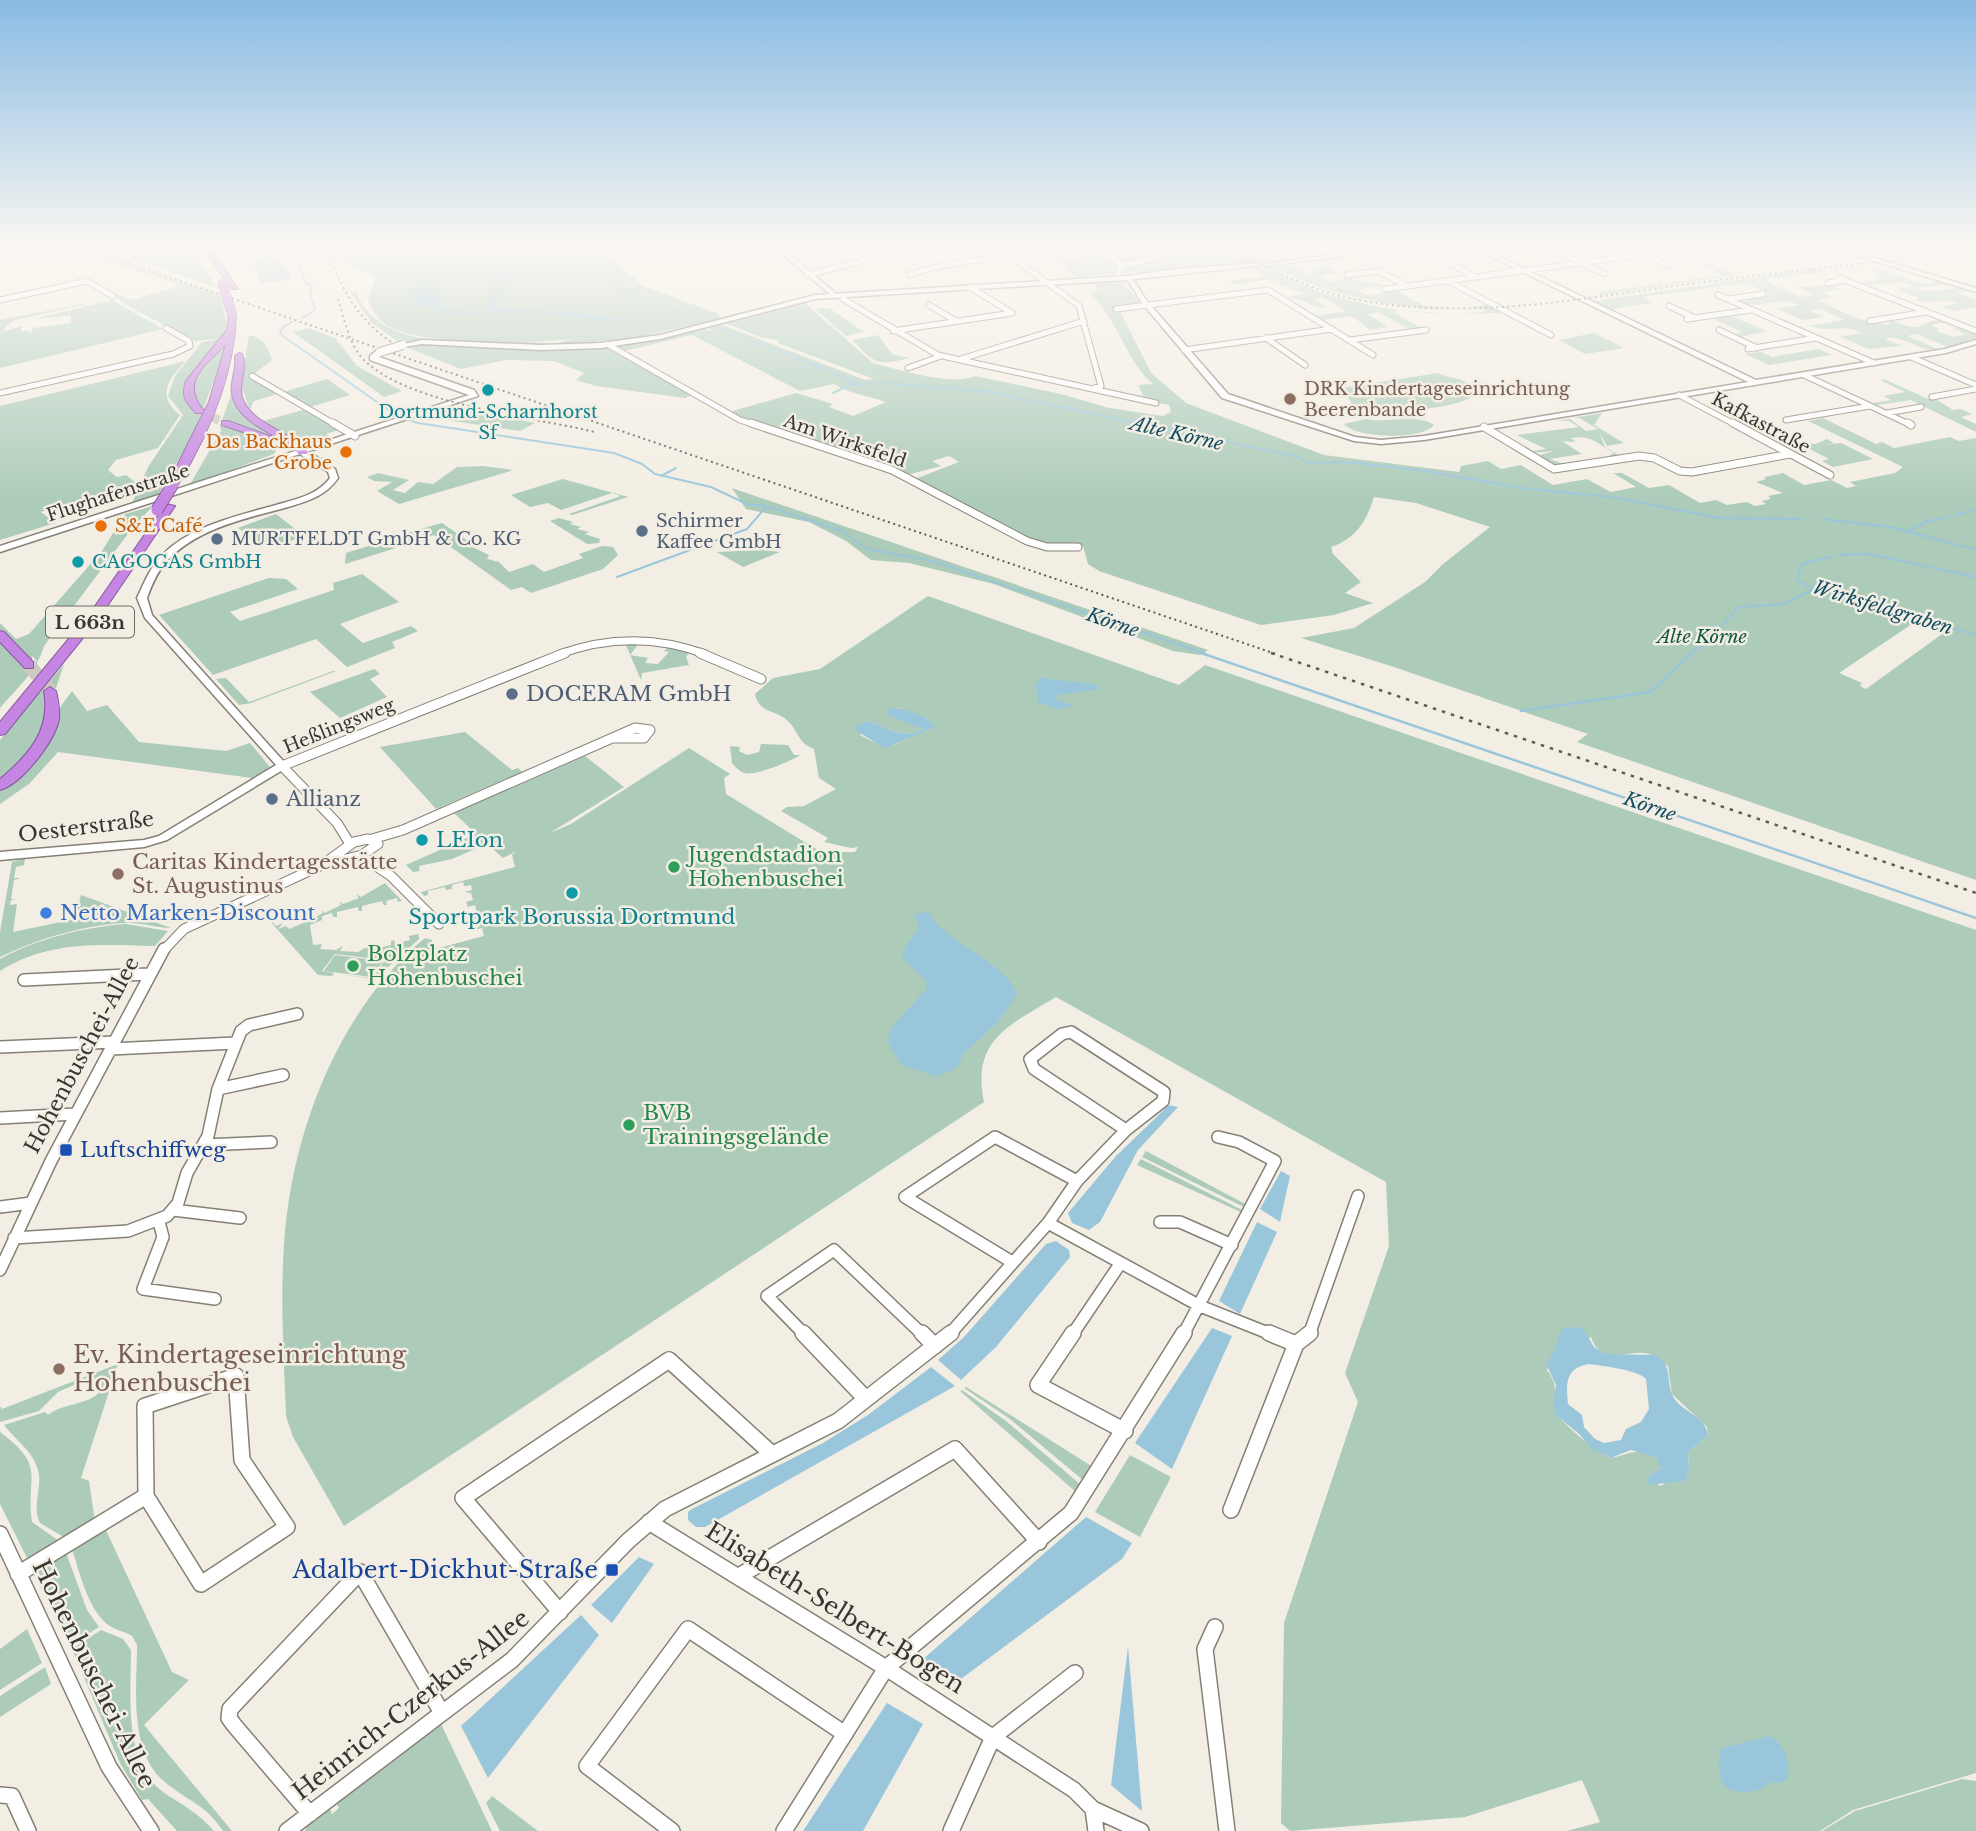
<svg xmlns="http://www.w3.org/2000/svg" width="1976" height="1831" font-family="'Libre Baskerville',serif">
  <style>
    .green { fill: #accbb9; fill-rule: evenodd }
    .water { fill: #9ac6db; fill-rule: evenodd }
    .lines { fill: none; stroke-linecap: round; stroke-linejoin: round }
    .stream-far1 { stroke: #9ac6db; stroke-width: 2 }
    .stream { stroke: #9ac6db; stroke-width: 2.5 }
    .secondary-tunnel { stroke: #cec9bf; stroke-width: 8; stroke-dasharray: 8 3.5; stroke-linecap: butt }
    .trunk-tunnel-far1 { stroke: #cec9bf; stroke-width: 9; stroke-dasharray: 9 4.5; stroke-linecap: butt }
    .trunk-tunnel { stroke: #cec9bf; stroke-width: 14; stroke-dasharray: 14 7; stroke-linecap: butt }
    .minor-far4-casing { stroke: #858076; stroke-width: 7 }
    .minor-far3-casing { stroke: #858076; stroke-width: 9 }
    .minor-far2-casing { stroke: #858076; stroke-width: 11 }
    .minor-far1-casing { stroke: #858076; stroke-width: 14 }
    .minor-casing { stroke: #858076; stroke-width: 18 }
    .tertiary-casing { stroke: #858076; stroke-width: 3 }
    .secondary-casing { stroke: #858076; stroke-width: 3 }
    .trunk-casing { stroke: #8a569f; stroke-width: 2 }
    .minor-far4 { stroke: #fff; stroke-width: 5 }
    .minor-far3 { stroke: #fff; stroke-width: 7 }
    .minor-far2 { stroke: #fff; stroke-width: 9 }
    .minor-far1 { stroke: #fff; stroke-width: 11 }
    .minor { stroke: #fff; stroke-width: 15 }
    .tertiary { fill: #fff; fill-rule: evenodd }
    .secondary { fill: #fff; fill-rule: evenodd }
    .trunk { fill: #c486e2; fill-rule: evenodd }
    .rail-far1 { stroke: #5f5c56; stroke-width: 2; stroke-dasharray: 2 3.5; stroke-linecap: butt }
    .rail { stroke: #5f5c56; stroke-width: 2.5; stroke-dasharray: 3.5 6; stroke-linecap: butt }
    .secondary-bridge-casing { stroke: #858076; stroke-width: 10; stroke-linecap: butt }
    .trunk-bridge-far1-casing { stroke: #8a569f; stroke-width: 10; stroke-linecap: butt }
    .trunk-bridge-casing { stroke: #8a569f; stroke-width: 13; stroke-linecap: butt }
    .secondary-bridge { stroke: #fff; stroke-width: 8 }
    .trunk-bridge-far1 { stroke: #c486e2; stroke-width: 9 }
    .trunk-bridge { stroke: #c486e2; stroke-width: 11 }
    .culture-dot { fill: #0f9aa8; stroke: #f3eee3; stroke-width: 2.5 }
    .education-dot { fill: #8d6e63; stroke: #f3eee3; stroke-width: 2.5 }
    .food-dot { fill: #e8710a; stroke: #f3eee3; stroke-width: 2.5 }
    .service-dot { fill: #5c6f8a; stroke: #f3eee3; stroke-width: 2.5 }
    .leisure-dot { fill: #2e9e5b; stroke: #f3eee3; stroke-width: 2.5 }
    .shop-dot { fill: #3f7fe0; stroke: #f3eee3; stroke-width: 2.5 }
    .transit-dot { fill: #1a4fb4; stroke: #f3eee3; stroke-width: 2.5 }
    .labels { text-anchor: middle; stroke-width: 5; stroke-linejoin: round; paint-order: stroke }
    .far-education-label { font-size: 18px; fill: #785e54; stroke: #f3eee3; text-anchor: start }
    .far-culture-label { font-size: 18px; fill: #0d838f; stroke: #f3eee3 }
    .far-street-label { font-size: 18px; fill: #383631; stroke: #f3eee3 }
    .far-food-label { font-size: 18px; fill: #c56008; stroke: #f3eee3; text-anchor: end }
    .far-service-label { font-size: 18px; fill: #4e5e75; stroke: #f3eee3; text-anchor: start }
    .far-park-label { font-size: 18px; font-style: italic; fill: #0e5638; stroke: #f3eee3 }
    .far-water-label { font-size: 19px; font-style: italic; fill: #144d63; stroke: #f3eee3 }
    .shield { fill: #f3eee3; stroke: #706d66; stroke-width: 2 }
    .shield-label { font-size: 19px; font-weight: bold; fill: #383631 }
    .service-label { font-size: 21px; fill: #4e5e75; stroke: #f3eee3; text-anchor: start }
    .street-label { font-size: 21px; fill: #383631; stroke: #f3eee3 }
    .culture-label { font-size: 21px; fill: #0d838f; stroke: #f3eee3; text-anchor: start }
    .leisure-label { font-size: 21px; fill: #27864d; stroke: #f3eee3; text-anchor: start }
    .education-label { font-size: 21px; fill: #785e54; stroke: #f3eee3; text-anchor: start }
    .shop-label { font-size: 21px; fill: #366cbe; stroke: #f3eee3; text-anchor: start }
    .transit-label { font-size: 21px; fill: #164399; stroke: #f3eee3; text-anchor: start }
    .near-education-label { font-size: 24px; fill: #785e54; stroke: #f3eee3; text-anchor: start }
    .near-transit-label { font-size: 24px; fill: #164399; stroke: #f3eee3; text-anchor: end }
    .near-street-label { font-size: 24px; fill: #383631; stroke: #f3eee3 }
  </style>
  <rect width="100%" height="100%" fill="#f3eee3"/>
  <path class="green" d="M61,247H77L220,295C223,307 230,327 223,338C208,366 163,378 195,413L201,409L196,405L192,381L225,347L223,357L194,433L157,497L132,503L148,467L183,415L168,396L175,376L202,342L222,338L195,341L130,307L104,289L132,300L181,285Z
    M100,247H188L217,288Z
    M343,247H489L508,251L519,247H598L643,286L719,314L720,319L638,337L563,345L620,341L680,331C641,339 602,344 562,346L557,343L574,339C531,343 425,347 388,326C379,320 372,311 368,301L376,277L360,268L348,266L344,259L348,258Z
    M1219,247H1248L1275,261L1076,277L1054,259L1111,256L1107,252L1125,250L1151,253Z
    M1287,263L1306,274L1314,273L1309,269L1327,266L1337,273L1319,276L1329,282L1349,277C1361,284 1372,280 1383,286L1357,290L1369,296L1396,290L1424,306L1462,308L1487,305L1502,313L1454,314L1397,310L1395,313L1421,328L1408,329L1379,312L1367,314L1388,327L1370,330L1352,316L1322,320L1316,316L1346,311L1323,297L1313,299L1326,307C1312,309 1305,298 1290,299L1288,297L1304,294C1300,292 1270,280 1267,280C1254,280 1239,289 1227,281L1265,276L1252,267ZM1277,269C1323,292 1375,304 1429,308C1446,309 1472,304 1488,311C1435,319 1369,308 1318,291C1301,285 1285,275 1269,270Z
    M1709,263L1736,275L1601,295L1596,293L1722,275L1701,264Z
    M1816,268L1825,272L1767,279V282L1802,297L1815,295L1797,287L1831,285L1841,289L1821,292L1832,297L1817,300L1855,318L1887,325L1892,323L1886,321C1896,319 1904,327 1914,327C1923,327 1931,316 1947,322L1931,325L1939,329L1937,331L1953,337L1965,334L1951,327L1976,332V338L1948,347L1916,334L1907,336L1938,349C1919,353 1902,333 1885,339L1902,346L1869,349L1840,337L1861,333C1844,323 1828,333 1810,326L1844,320L1819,308L1811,311L1824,317L1803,320L1776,308L1799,305C1780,294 1760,311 1742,302L1770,294L1746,283L1643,297L1653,303L1612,309L1595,301Z
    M1875,268L1924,284L1939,281L1949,284L1916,288C1935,297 1951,284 1970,290L1957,293L1976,300V307L1952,311L1941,307L1958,303C1942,297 1929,304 1914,300L1919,298L1896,289L1913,286C1895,277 1877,290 1860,283L1883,279L1875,275L1883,273L1871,269Z
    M1120,279L1140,303L1113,308L1119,309L1151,373L1186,403L1324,455L1459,472L1461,466L1488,461L1501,469L1521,465L1553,485L1587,479L1611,492L1636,487L1613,473H1622L1649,488L1669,485L1700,503L1716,500L1727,505L1747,502L1755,506L1766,504L1762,501L1771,499L1768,496L1783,493L1756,482L1766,479L1764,477L1783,473L1804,485L1831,480L1847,488L1856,486L1850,482L1895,473L1903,467L1808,421L1823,418L1876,444L1882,442L1894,448L1950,437L1959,441L1976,438V880L1577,742L1588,734L1394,667L1301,638L1354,628L1425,582L1443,564L1490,527L1416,503L1374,497C1367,520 1356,539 1331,547L1333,554L1361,582L1345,593L1373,603L1334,615L1261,625L1099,571L1088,564L1083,546L1042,545L915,479L959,462L949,456L932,461L941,466L907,475L745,421L729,412L796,393L833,404L829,407L853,416L886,402C870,396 843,392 835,384L800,391L692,335L620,352L612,346L703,329L710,331L709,327L720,324L865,380L874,379L778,343L779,340L763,338L725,323L805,303L873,363L880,365C905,371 952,386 975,376L1061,394L1109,408L1163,416L1171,412L1169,405L1146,401L1138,385L1153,384C1125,360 1119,320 1090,294L1098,289L1090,280ZM1918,620L1949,629L1866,689L1860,686L1862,683L1839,673Z
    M349,291H356C374,346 456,343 504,343C519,343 540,340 553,345L421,340L400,343L372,323Z
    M103,295L163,329L0,368V320L104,300L16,320C11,322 4,327 3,332L21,326V331H29L30,334L33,328L71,323V315L37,319L39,318L111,300Z
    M829,308L864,332L846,336L815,309Z
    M1731,316L1767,331L1741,337L1735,334L1742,332L1712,318Z
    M308,328L335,338L357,366L402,391L384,397L293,332Z
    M1594,333L1624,348L1585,354L1559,340Z
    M878,335L893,355L910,358C876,366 876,364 852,340Z
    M249,336C263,336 268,348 272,360L250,377L277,394L254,401L250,410L241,385Z
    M417,344L541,351L606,346L691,395L685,398L596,386L576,380L584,373L554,361L506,360L461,369L406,347Z
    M1818,349L1832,355L1769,365L1745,354L1761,352L1772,357Z
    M186,361C168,379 156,396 180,415L158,448L116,460L108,470L117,477L126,475L136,483L41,512L55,523L0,540V406Z
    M1438,373C1451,380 1471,377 1475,394C1459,411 1374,415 1352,404L1342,388Z
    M327,379L350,395L310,407L284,392Z
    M1884,379L1928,399L1934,398L1953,410L1961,409L1972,414L1961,417L1976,424V432L1911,400L1877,405L1873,403L1891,400L1884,396L1905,392L1880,380Z
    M232,392L263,429L278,438L227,421L277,448L274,454L189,486L221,431L220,426Z
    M459,407L535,423L520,431L426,417Z
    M303,410L339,430L326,434L333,438C304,447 288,437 263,421Z
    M1602,413L1594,425L1624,443L1607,446L1599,432L1605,447L1620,456L1612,457L1610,455L1614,453C1596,443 1592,435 1571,438L1576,442L1562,441L1582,454L1550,459L1566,465L1553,466L1539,455L1555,451L1531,453L1523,448L1532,451L1546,449L1517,435L1579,427L1569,421H1557L1570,419L1586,431L1598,429L1579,418H1572Z
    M1366,419C1387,424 1415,412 1434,425C1423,440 1357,439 1344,424Z
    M1827,439L1834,443L1824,445L1841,443L1873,459L1833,467L1822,461L1829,459L1804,446L1807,445L1804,443L1816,444Z
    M483,466L514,470L399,504L377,491L392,482L374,481L367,477L378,473L409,480L393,490L405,493L418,482L433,484L457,467Z
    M563,479L628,497L572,515L569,514L621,496L612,493L561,510L548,503L530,507L511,495Z
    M732,488L1208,650L1200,655L1173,651L994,584L909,563L871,560L846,541L809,522L746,509Z
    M153,506L133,527L44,646C37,671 17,688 0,708V640L25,666L37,661L32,656V662L0,631V623L16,639L29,634L102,551L125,514Z
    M276,514L299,532L295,534L300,538L274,546L270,543L263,545L238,528Z
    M559,518L573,522L570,524L581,527L577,529L589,532L585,534L600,539L599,543L587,544L550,521Z
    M442,523L468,541L466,544L489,555L487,559L499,562L509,572L533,564L544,572L583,558L579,554L602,546L613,547L618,555L603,569L531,593L522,587L511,590L434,535L405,545L400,540L403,534Z
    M375,544L396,548L345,564L346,553Z
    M763,550L780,552L743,567L717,552Z
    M362,574L399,602L340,624L363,643L411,626L418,631L392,642L395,648L347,667L316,639L213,675L159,615L269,578L286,579L298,589L230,612L240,621L334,590L333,583Z
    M928,596L1179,685L1205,665L1976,930V1773L1853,1810L1820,1831H1567L1600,1822L1582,1780L1465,1817L1290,1831L1281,1823L1284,1623L1358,1402L1345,1373L1389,1246L1386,1182L1056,997C1010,1025 971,1039 984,1102L344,1526L293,1437L286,1416C284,1360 280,1302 284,1245C291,1134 338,1010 425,938L432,940L435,949L484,936L482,928L474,930L480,926L478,918L471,920L470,915L477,913L475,905L468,907L466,902L473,900L471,893L464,892L472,890L471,885L464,886L463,882L452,885V889L446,890L445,887L428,891V895L424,896L421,892L515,867L512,855L517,851L503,858L487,844L452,859L419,866L420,871L413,872L406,865L476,834L454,813L585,756L624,787L550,833L571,824L689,748L730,774L724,778L726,794L821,852H855L858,847L851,848L824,842L828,838L781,811L787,807L804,806L836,789L819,778L814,749C798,743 799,732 788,721C776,709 759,714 755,694L773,678L820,669ZM898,708L927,718L929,730C894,738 900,757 860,735L868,721C888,727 902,741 923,729L887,710ZM1591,1337C1602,1369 1627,1348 1649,1354C1655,1355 1662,1363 1668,1366L1672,1394L1707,1427L1708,1435L1688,1452L1689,1470L1660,1486L1649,1476L1661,1468C1656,1439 1627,1455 1611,1458C1600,1455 1560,1422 1556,1412C1549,1396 1563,1392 1547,1370L1554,1352Z
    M640,642L630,655L648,658L645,663L658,664L669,652L664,651L669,646L689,653L686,657L689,665L642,673L641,680L625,643Z
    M64,664L56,688L47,693C59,729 22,759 0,782V740Z
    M374,669L380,674L370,679L387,697L340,718L310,692Z
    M333,671H336L251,703L239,705L216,679L226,678L249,702Z
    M72,691L87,711L107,705L139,742L226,751L250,743L270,767L252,778L58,752L29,784L0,804V790L51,736L61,706Z
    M465,732L512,770L518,768L522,772L436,809L380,747Z
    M761,744L788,745L794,755H800C792,761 755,776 745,773C740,772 735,767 732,763L730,746L740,747L739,751L747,755L759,752Z
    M25,858L24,865L16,867L14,878H21L14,880L11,899H17L11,900L10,905L17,904L13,932L75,919L81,895L171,928C158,928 143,923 128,923C86,924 37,939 0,957V932L12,862Z
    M385,883L402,901L398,902L397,898L386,901L387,905H384L382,901L362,906V911H359L358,907L337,912V917H333L332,913L322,916V920L310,925L313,945L322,944L320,949L336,950L343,946L340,951L358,952L369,946L370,950L391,945V941L394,940L395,944L410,940L409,936L418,934L419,939L375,979L345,975L373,978L385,960L335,954L322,971L334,973L332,976L318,975L262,912L271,908L264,912L276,926L283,923L278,929L286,926L289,929L306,922L304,917L308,921L323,913L321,910L325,913L341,905L339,902L343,904L359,898L356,894L361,897Z
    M126,924L168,931L155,946C99,945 50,940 0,971V959C36,939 84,927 126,924Z
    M335,955L383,961L372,977L324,971Z
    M1146,1151L1247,1205L1246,1208L1142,1157Z
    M1141,1159L1244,1211L1243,1213L1137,1165Z
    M118,1364L81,1478L89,1481L95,1522L67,1539L40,1523C32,1507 41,1490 39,1474C35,1452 16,1441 4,1425L45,1412L48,1415C62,1403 87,1406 101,1391L102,1381L92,1377L58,1392L39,1411L0,1422V1406L2,1409Z
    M966,1387L1093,1467L1084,1481L1010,1419L964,1388Z
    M962,1390L1006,1421L1081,1485L1077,1493L960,1391Z
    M0,1432C48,1468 25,1475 32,1522L62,1543L28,1560L0,1504Z
    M1130,1455L1171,1477L1140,1537L1095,1512Z
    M104,1526L172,1672L189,1680L144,1725L232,1831H223C204,1803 189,1802 166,1783C128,1753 137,1688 137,1645L132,1636C124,1631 114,1630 107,1624C86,1606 80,1571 71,1547Z
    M65,1550L87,1610L99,1627L70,1645L34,1573Z
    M27,1629L42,1663L0,1690V1649Z
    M101,1630L123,1639L131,1650C131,1694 123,1762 163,1792C182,1805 199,1813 214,1831H177L148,1799L142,1800L120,1763L72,1649Z
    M45,1667L51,1684L0,1717V1696Z
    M441,1724L492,1831H305L306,1827L330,1809L332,1814L339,1808L336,1802Z
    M1962,1779L1976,1781V1831H1822L1855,1811Z
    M492,1796L538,1831H500L486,1803Z"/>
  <path class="water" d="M280,258L292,279L262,283L252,262Z
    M469,263L510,271L515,278L502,286L504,291L498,294L497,308L627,317L597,321L544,313L495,311L487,308L486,304L498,290V285Z
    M429,279L435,280L434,297L440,299L441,309L482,314C460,316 430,314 412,301L414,298L410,292Z
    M1040,678L1095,684L1101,689L1057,695L1056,700L1074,705L1058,709L1037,702L1038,693L1035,686Z
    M891,708C904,708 929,715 935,727L885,748L856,731V726L868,721C888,727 902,741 923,729L888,715L887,710Z
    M925,912H929C938,939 1006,961 1017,994L999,1021L963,1054L959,1065L951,1071L935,1076L901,1065L887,1041L892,1027L927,988L925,980L902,957C905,943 914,938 919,926L914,915Z
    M1169,1105L1178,1107L1138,1150L1100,1222L1089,1230L1072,1223L1068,1213L1116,1156Z
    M1281,1171L1290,1176L1280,1222L1260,1209Z
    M1257,1222L1277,1232L1240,1314L1219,1301Z
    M1056,1241L1069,1250L1070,1257L996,1347L961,1380L938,1360L964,1337L1046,1244Z
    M1566,1327L1583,1328L1594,1347L1605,1354L1655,1355C1673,1365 1666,1378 1672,1394C1679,1412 1705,1414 1708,1435L1688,1452L1689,1469L1685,1481L1649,1485L1646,1478L1661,1468L1656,1457L1631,1450L1611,1458L1591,1448L1579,1434L1556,1415L1553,1403L1556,1385L1546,1364L1554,1352L1561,1330ZM1589,1364C1603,1366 1638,1370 1646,1379L1649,1409L1641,1422L1626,1429L1621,1440L1604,1443L1595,1439L1584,1427L1582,1415L1568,1404C1566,1384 1565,1368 1589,1364Z
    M1212,1328L1232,1336L1172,1469L1135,1443Z
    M931,1367L955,1386L705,1527H696L688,1520V1512L692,1509L823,1443L868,1415Z
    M1086,1517L1132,1543L1122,1559L953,1685L922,1660Z
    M639,1557L654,1564L612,1623L591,1605Z
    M581,1615L599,1635L488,1778L461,1726Z
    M1128,1646L1142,1811L1111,1785Z
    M887,1703L923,1724L863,1831H803Z
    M1770,1736C1785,1744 1790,1761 1788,1777L1783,1782C1780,1784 1777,1782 1773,1782C1769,1783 1763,1789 1758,1790C1722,1799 1714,1778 1721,1748Z"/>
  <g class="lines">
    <path class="stream-far1" d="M249,247L253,250
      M268,247L297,258L306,283L312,285L310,293L315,310L302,318
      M294,247L297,257
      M570,247L622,290L702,321
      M426,248L437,253
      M363,254L373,253
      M264,255L273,259
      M454,257L469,263
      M259,261L264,255
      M292,322L283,327L280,334L397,416L418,423L614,453L642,464L655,474L711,487L749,505H763L842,531L867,549L933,561L1206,654
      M717,327L857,382L833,393
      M885,383L990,392L1298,457L1308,463L1348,462L1425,471L1522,488L1611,497L1720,518L1802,519
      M855,385L873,383
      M661,476L676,468
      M1956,515L1972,510
      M1822,519L1891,527L1976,550
      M1908,531L1928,521L1949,517
      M1838,555L1869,554L1976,577
      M1833,556L1801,564L1797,580L1814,589L1976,635
      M617,577L747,529L766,507
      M1689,654C1700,646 1712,643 1721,633L1720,627L1739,607L1784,604L1814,589"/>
    <path class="stream" d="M1201,653L1976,918
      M1521,711L1650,692L1692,653"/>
    <path class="secondary-tunnel" d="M1256,265L1267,264"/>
    <path class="trunk-tunnel-far1" d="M199,411L225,423"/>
    <path class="trunk-tunnel" d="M29,665L50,691"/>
    <defs>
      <path id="minor-far4" d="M1094,247L1124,265
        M1336,247L1349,255
        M1547,247L1605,274
        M1163,250L1208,247
        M1009,255L1079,306L1101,386L1094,388
        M1646,255L1668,265
        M1436,256L1476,277
        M1118,273L1120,266L1164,256L1159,247
        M808,275L914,247
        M909,275C945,261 985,264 1020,247
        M1347,275L1379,271L1407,286
        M1839,278L1976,331
        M1448,281L1551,335
        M1828,283L1845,280
        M970,287L1012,313
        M1385,289L1699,247
        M1718,295L1874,363
        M843,299L938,355L1156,403
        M1728,299L1763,294
        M0,300L87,281L113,296
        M929,305L956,321
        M1669,306L1695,318
        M1116,309L1268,290L1373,355
        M1687,319L1751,310
        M1870,321L1926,312
        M1719,330L1757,348
        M893,331L1012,313
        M1266,338L1305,365
        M1350,340L1426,330
        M607,344L740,420L756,425
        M1748,349L1816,338
        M1184,350L1332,329
        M1911,357L1976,385
        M961,359L1084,321
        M908,368L941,356
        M1804,375L1911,425
        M252,376L336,425
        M0,393L173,354L190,346L189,341L166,328
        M1679,395L1736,425
        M1932,397L1976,389
        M1887,413L1921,407
        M1786,420L1870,406"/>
      <path id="minor-far3" d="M333,423L355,436
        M751,423L892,470L1027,541L1047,547H1078
        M1733,423L1830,475
        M1908,423L1911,425
        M1484,427L1554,469L1639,456L1654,458L1680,471L1692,472L1790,454
        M560,654C609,636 656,636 705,654"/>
      <path id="minor-far2" d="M700,653L761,679
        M368,839L378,844L362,855L322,865L354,842Z
        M372,839L403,830L635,728L650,730L644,738H615
        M350,844L337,823L282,766L565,653
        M362,857L391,876L439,924
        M163,951L184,929L322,865"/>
      <path id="minor-far1" d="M24,980L148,974
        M1071,1032L1164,1092L1163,1101L1126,1130L1034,1069L1030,1059L1062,1034Z
        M0,1047L114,1042
        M111,1049L235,1043
        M218,1089L283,1075
        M0,1118L75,1114
        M204,1145L271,1142
        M0,1207L31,1203
        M173,1210L240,1218
        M159,1222L163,1237L143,1289L215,1299
        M1160,1222H1180L1232,1245
        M1048,1223L1200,1306L1273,1335
        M14,1238L128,1231L167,1216L178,1203L187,1173L208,1136L218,1089L241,1031L249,1025L297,1014
        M1012,1262L905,1197L995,1137L1077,1181
        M0,1270L51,1161L164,949
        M805,1335L767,1296L834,1250L923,1335
        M949,1335L1048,1223L1077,1181L1126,1130
        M1072,1335L1120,1264
        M1183,1335L1275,1161L1239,1142L1218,1137
        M1309,1335L1358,1196"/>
      <path id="minor" d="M803,1333L866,1399
        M922,1333L935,1346
        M1073,1333L1038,1385L1125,1431
        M1269,1333L1296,1344
        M236,1376L242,1460L287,1527L201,1584L146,1496L145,1406Z
        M1231,1510L1296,1344L1310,1333
        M649,1522L886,1668L1074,1790L1093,1809L1096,1831
        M0,1534L109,1767L151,1831
        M18,1574L146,1496
        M739,1576L955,1449L1039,1542
        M560,1612L463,1498L669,1360L772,1454
        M1215,1627L1205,1649L1227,1831
        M0,1795L12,1796L28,1831
        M1093,1809L1141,1831
        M310,1814L234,1725L229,1718L230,1709L360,1572L442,1713
        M287,1831L512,1660L628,1541L665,1509L838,1421L951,1333
        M672,1831L587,1766L688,1629L845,1734
        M784,1831L886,1668L1071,1513L1184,1333
        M951,1831L993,1737L1075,1673"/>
      <path id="tertiary" d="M774,247H781L835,293V295H831Z
        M1471,247H1479L1756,380L1945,349L1976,340V344L1946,353L1424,440L1381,444L1354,441L1222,398L1142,303L1126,278L1131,277L1147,301L1228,394L1355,437L1381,440L1424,436L1748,382Z
        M1828,247H1838L1976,288V292Z
        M300,450H306L335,469L338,478C326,496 308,501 288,507C248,518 197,528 167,561C157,572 152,584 147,598L152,615L286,764L287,766L286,768L167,840L144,847L0,860V852L144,840L159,836L276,765L145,618L137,598C144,583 150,568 161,556C192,524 242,515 283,503C301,498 319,493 330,478L328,472L300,454Z"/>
      <path id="secondary" d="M1391,247H1412L1267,266L1264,264Z
        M1256,263L1258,266L1126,280L815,299L660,339L601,348L541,350L422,344L403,347L399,345L422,340L541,345L601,343L660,335L815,295L1126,276L1167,270Z
        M377,350L384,352L379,357L474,390L478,396L0,552V546L469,395L370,360V356Z"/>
      <path id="trunk" d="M202,247H210L238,289H232Z
        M229,312L236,314C234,376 209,434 177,486H169L168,484L209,402L226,344C205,367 179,381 204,411L202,413H196C185,402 181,396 186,381L227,330Z
        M239,353L242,354C248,368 238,383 242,397C252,426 290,430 308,452L307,454H299C279,432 239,427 232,394C230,381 237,369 235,356Z
        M222,421H228L278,439L273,442L222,425Z
        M166,504L175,506L99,618L5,734L0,735V722L91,612Z
        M0,631L4,632L33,662V668H25L0,642Z
        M50,687L56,691C58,700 60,709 59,719C55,741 22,784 0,790V779C29,755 51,730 44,691Z"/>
    </defs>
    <use href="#minor-far4" class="minor-far4-casing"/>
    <use href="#minor-far3" class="minor-far3-casing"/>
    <use href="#minor-far2" class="minor-far2-casing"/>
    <use href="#minor-far1" class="minor-far1-casing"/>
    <use href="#minor" class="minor-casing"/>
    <use href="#tertiary" class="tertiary-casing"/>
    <use href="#secondary" class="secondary-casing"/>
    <use href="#trunk" class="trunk-casing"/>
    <use href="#minor-far4" class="minor-far4"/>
    <use href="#minor-far3" class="minor-far3"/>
    <use href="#minor-far2" class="minor-far2"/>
    <use href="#minor-far1" class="minor-far1"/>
    <use href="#minor" class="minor"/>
    <use href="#tertiary" class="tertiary"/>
    <use href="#secondary" class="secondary"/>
    <use href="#trunk" class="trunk"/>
    <path class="rail-far1" d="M81,247L1276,654
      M325,247C345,295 358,322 403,350
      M1227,247C1268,268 1309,290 1354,299C1464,321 1572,300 1681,285C1779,272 1877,261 1976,254
      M338,299C345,320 349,347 366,362C413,405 533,417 595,432"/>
    <path class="rail" d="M1271,653L1976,893"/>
    <defs>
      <path id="secondary-bridge" d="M380,352L403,345"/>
      <path id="trunk-bridge-far1" d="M222,283L232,314"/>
      <path id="trunk-bridge" d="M157,510L173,484"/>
    </defs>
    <use href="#secondary-bridge" class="secondary-bridge-casing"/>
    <use href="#trunk-bridge-far1" class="trunk-bridge-far1-casing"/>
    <use href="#trunk-bridge" class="trunk-bridge-casing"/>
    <use href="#secondary-bridge" class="secondary-bridge"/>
    <use href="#trunk-bridge-far1" class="trunk-bridge-far1"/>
    <use href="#trunk-bridge" class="trunk-bridge"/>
  </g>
  <linearGradient id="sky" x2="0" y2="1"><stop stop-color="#89bbe3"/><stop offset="0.49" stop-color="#faf7f2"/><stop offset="1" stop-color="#faf7f2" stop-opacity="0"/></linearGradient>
  <rect width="1976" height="504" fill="url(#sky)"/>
  <g class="culture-dot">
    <circle cx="488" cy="390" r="7"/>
    <circle cx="78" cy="562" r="7"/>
    <circle cx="422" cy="840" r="7"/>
    <circle cx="572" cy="893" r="7"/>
  </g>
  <g class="education-dot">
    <circle cx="1290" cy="399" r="7"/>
    <circle cx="118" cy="874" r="7"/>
    <circle cx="59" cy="1369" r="7"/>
  </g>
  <g class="food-dot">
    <circle cx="346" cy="452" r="7"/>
    <circle cx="101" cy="526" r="7"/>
  </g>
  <g class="service-dot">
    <circle cx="642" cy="531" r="7"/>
    <circle cx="217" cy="539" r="7"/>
    <circle cx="512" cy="694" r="7"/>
    <circle cx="272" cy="799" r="7"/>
  </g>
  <g class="leisure-dot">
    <circle cx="674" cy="867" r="7"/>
    <circle cx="353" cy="966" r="7"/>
    <circle cx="629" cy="1125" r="7"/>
  </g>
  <circle class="shop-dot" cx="46" cy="913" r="7"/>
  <g class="transit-dot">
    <rect x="59" y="1143" width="14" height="14" rx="3.5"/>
    <rect x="605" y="1563" width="14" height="14" rx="3.5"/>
  </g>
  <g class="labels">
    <g class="far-education-label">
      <text x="1304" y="395">DRK Kindertageseinrichtung<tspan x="1304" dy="21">Beerenbande</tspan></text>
    </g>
    <g class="far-culture-label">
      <text x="488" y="418">Dortmund-Scharnhorst<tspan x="488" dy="21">Sf</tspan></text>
      <text x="92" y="568" text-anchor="start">CAGOGAS GmbH</text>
    </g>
    <g class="far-street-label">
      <text transform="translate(1761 423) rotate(28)" y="6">Kafkastraße</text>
      <text transform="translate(845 441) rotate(19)" y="6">Am Wirksfeld</text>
      <text transform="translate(118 493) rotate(-18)" y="6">Flughafenstraße</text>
      <text transform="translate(339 726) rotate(-22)" y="6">Heßlingsweg</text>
    </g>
    <g class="far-food-label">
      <text x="332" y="448">Das Backhaus<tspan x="332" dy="21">Grobe</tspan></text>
      <text x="115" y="532" text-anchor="start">S&amp;E Café</text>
    </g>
    <g class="far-service-label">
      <text x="656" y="527">Schirmer<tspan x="656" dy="21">Kaffee GmbH</tspan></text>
      <text x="231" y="545">MURTFELDT GmbH &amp; Co. KG</text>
    </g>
    <g class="far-park-label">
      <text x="1702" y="643">Alte Körne</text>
    </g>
    <g class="far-water-label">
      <text transform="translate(1177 433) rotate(13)" y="7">Alte Körne</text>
      <text transform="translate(1883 607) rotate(17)" y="7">Wirksfeldgraben</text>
      <text transform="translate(1113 622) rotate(19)" y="7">Körne</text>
      <text transform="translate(1650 806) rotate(19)" y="7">Körne</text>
    </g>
    <rect class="shield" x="46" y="606.5" width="88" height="31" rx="5"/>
    <g class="shield-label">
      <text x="90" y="629">L 663n</text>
    </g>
    <g class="service-label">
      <text x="526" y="701">DOCERAM GmbH</text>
      <text x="286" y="806">Allianz</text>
    </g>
    <g class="street-label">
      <text transform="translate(86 827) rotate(-7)" y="7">Oesterstraße</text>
      <text transform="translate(82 1055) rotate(-62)" y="7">Hohenbuschei-Allee</text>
    </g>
    <g class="culture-label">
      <text x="436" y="847">LEIon</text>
      <text x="572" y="924" text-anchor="middle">Sportpark Borussia Dortmund</text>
    </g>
    <g class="leisure-label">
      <text x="688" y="862">Jugendstadion<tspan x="688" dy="24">Hohenbuschei</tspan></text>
      <text x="367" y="961">Bolzplatz<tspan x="367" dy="24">Hohenbuschei</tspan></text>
      <text x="643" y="1120">BVB<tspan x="643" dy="24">Trainingsgelände</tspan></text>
    </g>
    <g class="education-label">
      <text x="132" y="869">Caritas Kindertagesstätte<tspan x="132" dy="24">St. Augustinus</tspan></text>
    </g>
    <g class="shop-label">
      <text x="60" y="920">Netto Marken-Discount</text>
    </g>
    <g class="transit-label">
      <text x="80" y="1157">Luftschiffweg</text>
    </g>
    <g class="near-education-label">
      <text x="73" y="1363">Ev. Kindertageseinrichtung<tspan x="73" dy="28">Hohenbuschei</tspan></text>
    </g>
    <g class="near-transit-label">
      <text x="598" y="1578">Adalbert-Dickhut-Straße</text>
    </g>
    <g class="near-street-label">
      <text transform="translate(835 1608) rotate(32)" y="8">Elisabeth-Selbert-Bogen</text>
      <text transform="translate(94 1674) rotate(64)" y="8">Hohenbuschei-Allee</text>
      <text transform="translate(411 1705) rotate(-38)" y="8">Heinrich-Czerkus-Allee</text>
    </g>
  </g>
</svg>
